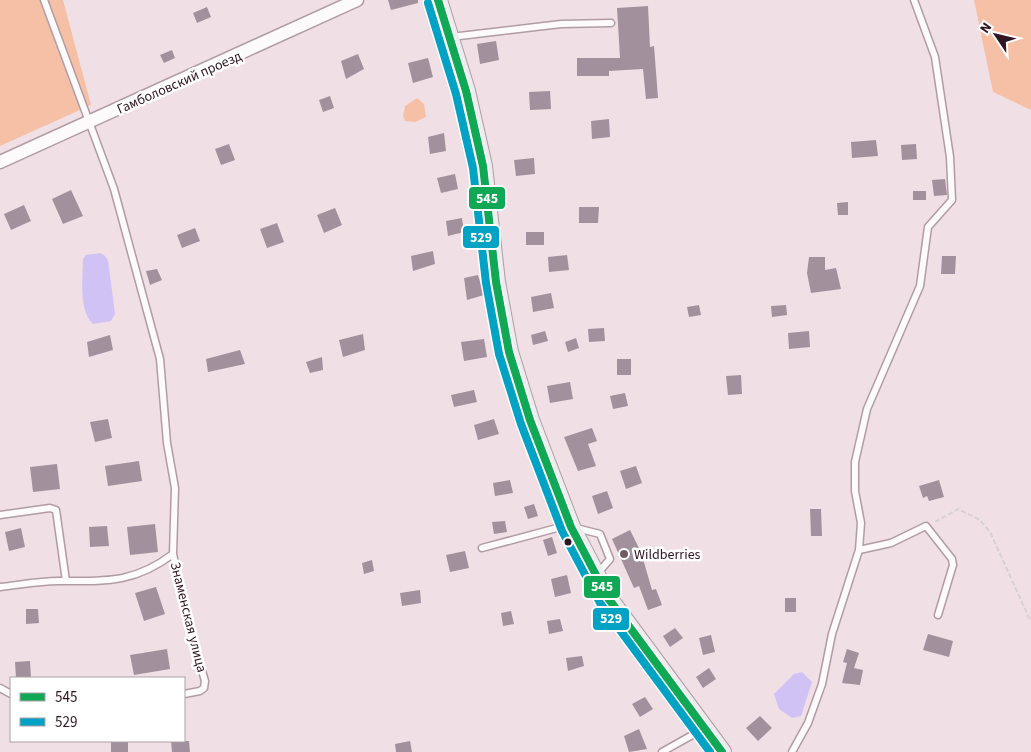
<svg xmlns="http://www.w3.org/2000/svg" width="1031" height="752" font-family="'Source Sans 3',sans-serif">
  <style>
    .green { fill: #f5c0a6 }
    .water { fill: #d0c2f5 }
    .building { fill: #a2919c }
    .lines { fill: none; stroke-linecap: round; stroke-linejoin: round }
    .service-casing { stroke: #b19ca5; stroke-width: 9 }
    .minor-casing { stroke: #b19ca5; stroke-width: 15 }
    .secondary-casing { stroke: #b19ca5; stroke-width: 20 }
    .path { stroke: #d6d1d3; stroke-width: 2; stroke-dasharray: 5 2.5; stroke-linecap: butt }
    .service { stroke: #fdfafb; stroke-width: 6 }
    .minor { stroke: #fdfafb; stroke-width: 12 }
    .secondary { stroke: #ededf0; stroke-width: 18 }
    .bus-1-casing { stroke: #fff; stroke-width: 11 }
    .bus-2-casing { stroke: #fff; stroke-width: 11 }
    .bus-1 { stroke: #10a855; stroke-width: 8 }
    .bus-2 { stroke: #02a2c5; stroke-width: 8 }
    .bus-dot { fill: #2f1421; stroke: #fff; stroke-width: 2 }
    .poi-dot { fill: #735b66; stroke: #fff; stroke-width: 2 }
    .labels { text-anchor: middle; stroke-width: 5; stroke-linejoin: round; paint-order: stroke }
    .street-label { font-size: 14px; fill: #2f1421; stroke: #fff }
    .poi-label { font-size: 14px; fill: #2f1421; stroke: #fff; text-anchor: start }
    .line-badge { stroke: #fff; stroke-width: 2 }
    .badge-label { font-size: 14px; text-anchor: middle; font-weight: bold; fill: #fff }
  </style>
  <rect width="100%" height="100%" fill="#f0dfe5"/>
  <path class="green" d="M0,0H63L91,105L0,146Z
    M974,0H1031V110L993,92Z
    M417,98L424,104L426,117L415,122L405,121L403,116L405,106Z"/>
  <path class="water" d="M100,253L104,255L108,260L115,314L111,321L93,324C78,310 83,278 83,259L86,255Z
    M802,672L812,682L801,716L792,718L779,709L774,694L794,674Z"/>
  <path class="building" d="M388,0H418V3L391,10Z
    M648,6L650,47L654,46L658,98L646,99L643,69L609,71V76H577V58H620L617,8Z
    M207,7L211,17L197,23L193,13Z
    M496,41L499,60L480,64L477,44Z
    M172,50L175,58L164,63L160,55Z
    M358,54L364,69L346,79L341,61Z
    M428,58L433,77L413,83L408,63Z
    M550,91L551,109L530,110L529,92Z
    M330,96L334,108L323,112L319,100Z
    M609,119L610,137L592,139L591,121Z
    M444,133L446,151L430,154L428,137Z
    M876,140L878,156L852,158L851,142Z
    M229,144L235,160L221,165L215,149Z
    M916,144L917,159L902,160L901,145Z
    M534,158L535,174L516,176L514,160Z
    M455,174L458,189L441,193L437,178Z
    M945,179L947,195L934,196L932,180Z
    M71,190L83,216L63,224L52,199Z
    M913,191H926V200H913Z
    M848,202V215H838L837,203Z
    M24,205L31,221L11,230L4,214Z
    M579,207H599L598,223H579Z
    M335,208L342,225L324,233L317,215Z
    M462,218L464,232L448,236L446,221Z
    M277,223L284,242L267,248L260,229Z
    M195,228L200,241L182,248L177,235Z
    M526,232H544V245H526Z
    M433,251L435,264L413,271L411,256Z
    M567,255L569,270L549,272L548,257Z
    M942,256H956L955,274H941Z
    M809,257H825V270L836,268L841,289L811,293L807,273Z
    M157,269L162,280L150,285L146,271Z
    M478,275L484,295L467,300L464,278Z
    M551,293L554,308L533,312L531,297Z
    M699,305L701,315L689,317L687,307Z
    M786,305L787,315L772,317L771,306Z
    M604,328L605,341L589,342L588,329Z
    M545,331L548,341L533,345L531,335Z
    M809,331L810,347L789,349L788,333Z
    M363,334L365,350L343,357L339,340Z
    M110,335L113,350L89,357L87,342Z
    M576,338L579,348L568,352L565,342Z
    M484,339L487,357L464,361L461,342Z
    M240,350L245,364L208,372L206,359Z
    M322,357L323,370L310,373L306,362Z
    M617,359H631V375H617Z
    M741,375L742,394L728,395L726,376Z
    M570,382L573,399L550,403L547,386Z
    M474,390L477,402L454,407L451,395Z
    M625,393L628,406L613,409L610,396Z
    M108,419L112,438L95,442L90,422Z
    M494,419L499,434L478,440L474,425Z
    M592,428L597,441L588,444L596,466L578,471L564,437Z
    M139,461L142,481L108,486L105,466Z
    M57,464L60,489L33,492L30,467Z
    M636,466L642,483L626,489L620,471Z
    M510,480L513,493L495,496L493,483Z
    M939,480L944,497L929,501L927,496L923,498L919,486Z
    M607,491L613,508L598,514L592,496Z
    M534,504L538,516L528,519L524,507Z
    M810,509H821L822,536H811Z
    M505,521L507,532L494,534L492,522Z
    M155,524L158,552L130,555L127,527Z
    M107,526L109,546L90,547L89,527Z
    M21,528L25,547L9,551L5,532Z
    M630,530L641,552L652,590L656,589L662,605L648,610L639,586L634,588L612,539Z
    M552,537L557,553L548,556L543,540Z
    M465,551L469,568L450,572L446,555Z
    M372,560L374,571L364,574L362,563Z
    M567,575L571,593L555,597L551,579Z
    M156,587L165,614L144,621L135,593Z
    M420,590L421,603L402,606L400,593Z
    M785,598H796V612H785Z
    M26,609H38L39,623L26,624Z
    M511,611L514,624L503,626L501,613Z
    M560,619L563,631L549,634L547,621Z
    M675,628L683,638L670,647L663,636Z
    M928,634L953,641L949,657L923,650Z
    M711,635L715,652L703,655L699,638Z
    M167,649L170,669L134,675L130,655Z
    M847,649L859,653L854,668L863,670L860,685L842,683L847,663L843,662Z
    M582,656L584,666L568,671L566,658Z
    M30,661L31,678H16L15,662Z
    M709,668L716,679L703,688L696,677Z
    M645,697L653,709L640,717L632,704Z
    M760,716L772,728L758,741L746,728Z
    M639,729L647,749L629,752L624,736Z
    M111,741H128V752H111Z
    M171,741H189L190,752H172Z
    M410,741L412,752H396L395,744Z"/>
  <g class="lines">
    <defs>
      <path id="service" d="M44,0L114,189L160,359L167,443L175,488L173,554
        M451,37L561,24L611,23
        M0,515L50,508L56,510L66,581
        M576,528L600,534L610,559L598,573
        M482,548L568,525
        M859,550L891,543L926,526L952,559L953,565L938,615
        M0,587C19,585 39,581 58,581C105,581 133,584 173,554L188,623L205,681L204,688L200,691L184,694
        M0,688L11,694
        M662,752L703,729
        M792,752L808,723L822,684L832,634L859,550L861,523L855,491V462L867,409L920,286L928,227L952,200L950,157L935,57L914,0"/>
      <path id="minor" d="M0,162L357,0"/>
      <path id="secondary" d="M438,0L466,91L483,166L496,282L509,352L530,420L571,527L608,598L722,752"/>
    </defs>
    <use href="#service" class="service-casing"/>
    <use href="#minor" class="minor-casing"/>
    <use href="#secondary" class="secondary-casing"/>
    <path class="path" d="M935,522L958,509L980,520L990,532L1031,622"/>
    <use href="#service" class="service"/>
    <use href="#minor" class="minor"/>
    <use href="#secondary" class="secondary"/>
    <defs>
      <path id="bus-1" d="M438,0L466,91L483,166L496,282L509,352L530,420L571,527L608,598L722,752"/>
      <path id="bus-2" d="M428,3L456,94L473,168L486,283L499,354L521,424L562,531L600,603L710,752"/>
    </defs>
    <use href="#bus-1" class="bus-1-casing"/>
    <use href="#bus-2" class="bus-2-casing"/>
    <use href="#bus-1" class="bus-1"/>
    <use href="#bus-2" class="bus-2"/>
  </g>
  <circle class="bus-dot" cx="568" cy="542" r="4.5"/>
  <circle class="poi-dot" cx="624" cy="554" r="5"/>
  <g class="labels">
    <g class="street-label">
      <text transform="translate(179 82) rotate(-24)" y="5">Гамболовский проезд</text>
      <text transform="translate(189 617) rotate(76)" y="5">Знаменская улица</text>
    </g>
    <g class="poi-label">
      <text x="634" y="559">Wildberries</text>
    </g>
  </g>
  <g class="line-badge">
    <rect x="468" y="186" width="38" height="24" rx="5" fill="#10a855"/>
    <rect x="462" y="225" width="38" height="24" rx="5" fill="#02a2c5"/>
    <rect x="583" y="575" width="38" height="24" rx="5" fill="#10a855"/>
    <rect x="592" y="607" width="38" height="24" rx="5" fill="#02a2c5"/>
  </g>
  <g class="badge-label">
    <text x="487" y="203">545</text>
    <text x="481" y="242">529</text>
    <text x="602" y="591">545</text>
    <text x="611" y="623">529</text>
  </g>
  <rect x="10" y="677" width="175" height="65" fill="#ffffff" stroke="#aca1a6"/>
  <rect x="20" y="693" width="25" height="8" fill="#10a855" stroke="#aca1a6"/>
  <text x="55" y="702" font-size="15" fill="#2f1421">545</text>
  <rect x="20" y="718" width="25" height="8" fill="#02a2c5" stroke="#aca1a6"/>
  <text x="55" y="727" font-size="15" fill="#2f1421">529</text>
  <g transform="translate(996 35) rotate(305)" stroke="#ffffff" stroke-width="4" paint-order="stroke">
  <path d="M0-4L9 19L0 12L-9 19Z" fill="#2f1421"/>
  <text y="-8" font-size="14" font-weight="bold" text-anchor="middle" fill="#2f1421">N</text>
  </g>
</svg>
